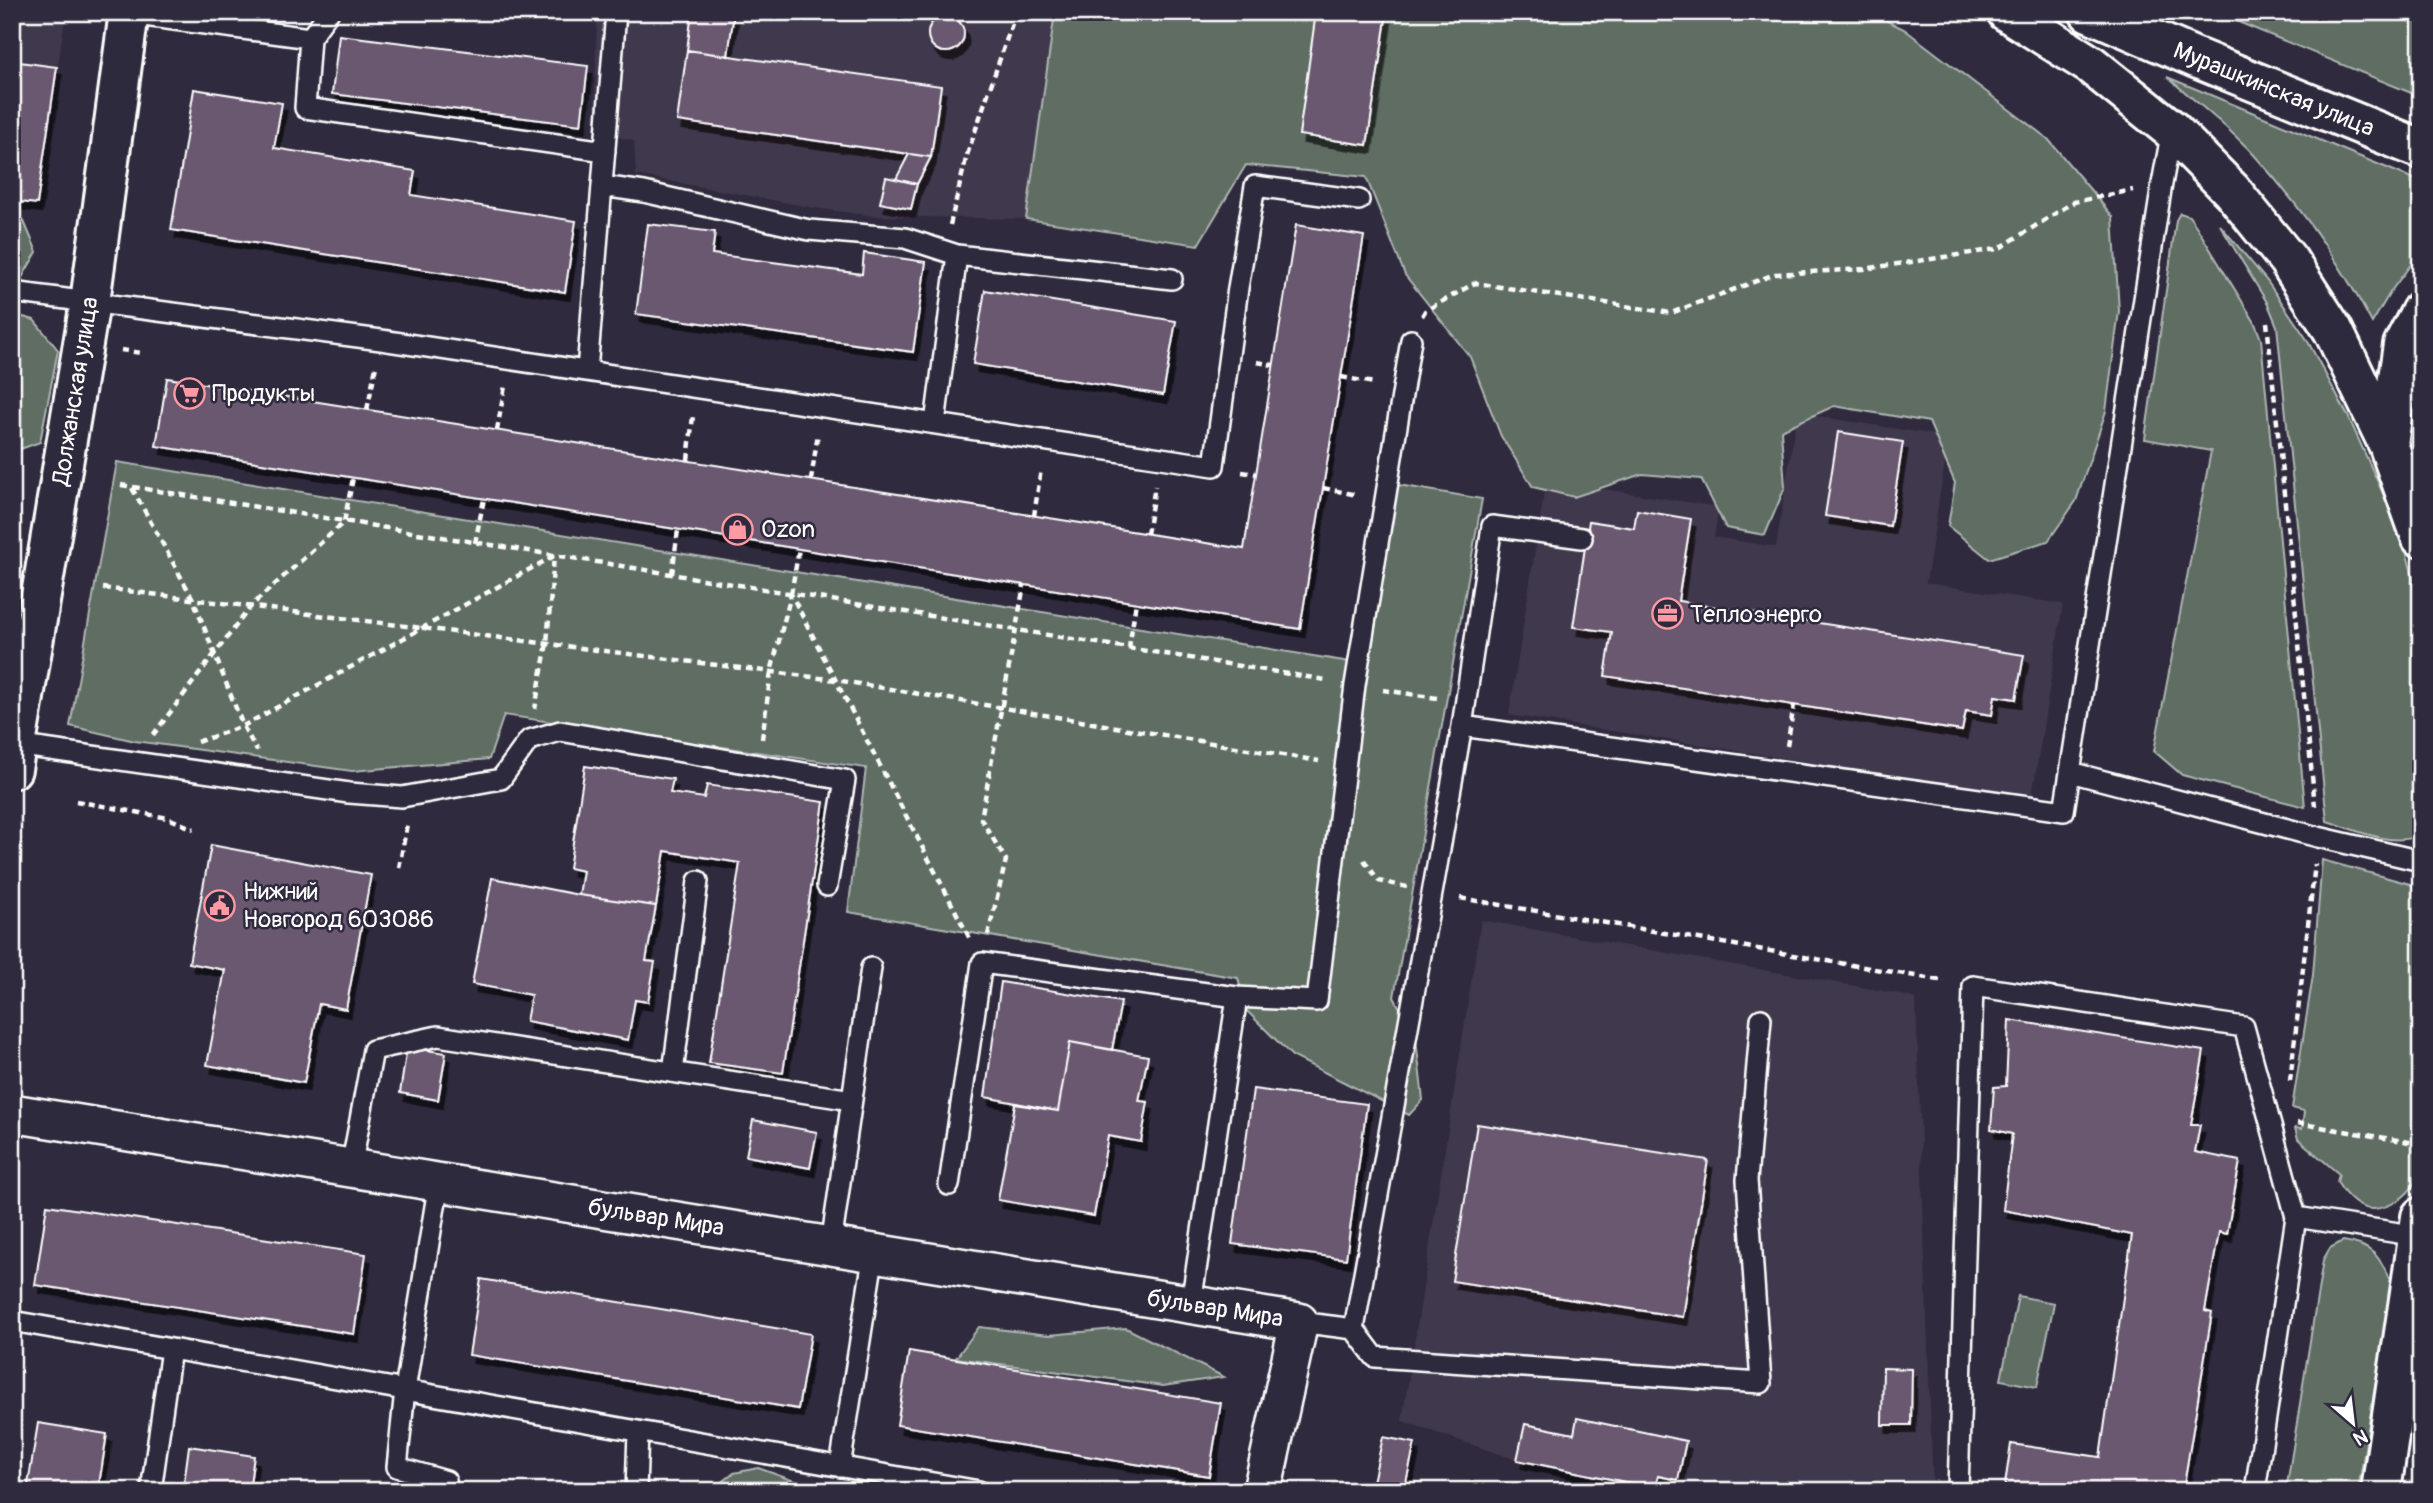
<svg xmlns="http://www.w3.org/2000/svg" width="2433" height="1503" font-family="Pangolin,sans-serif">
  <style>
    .built { fill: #41384d }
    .green { fill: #5e6d64; stroke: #aeb6b2; stroke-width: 2 }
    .building { fill: #6a5871; stroke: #fff; stroke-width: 2; filter: url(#shadow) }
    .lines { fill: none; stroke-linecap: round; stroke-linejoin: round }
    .lane-casing { stroke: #fff; stroke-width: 24 }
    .street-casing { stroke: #fff; stroke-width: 42 }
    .secondary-casing { stroke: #fff; stroke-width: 44 }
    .path { stroke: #fff; stroke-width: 4.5; stroke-dasharray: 7 5; stroke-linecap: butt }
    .lane { stroke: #2f2a3d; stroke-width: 19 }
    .street { stroke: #2f2a3d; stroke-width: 37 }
    .secondary { stroke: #2f2a3d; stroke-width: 38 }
    .labels { text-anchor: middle; stroke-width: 5; stroke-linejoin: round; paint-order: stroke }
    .street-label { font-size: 24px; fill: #fff; stroke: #2f2a3d }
    .poi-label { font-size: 24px; fill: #fff; stroke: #2f2a3d; text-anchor: start }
  </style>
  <defs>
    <filter id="shadow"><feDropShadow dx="4.5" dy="8" stdDeviation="0" flood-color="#0009"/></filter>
  </defs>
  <rect width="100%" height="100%" fill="#2f2a3d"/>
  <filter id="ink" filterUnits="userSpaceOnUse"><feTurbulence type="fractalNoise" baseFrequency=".0143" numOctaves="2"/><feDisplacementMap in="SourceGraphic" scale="14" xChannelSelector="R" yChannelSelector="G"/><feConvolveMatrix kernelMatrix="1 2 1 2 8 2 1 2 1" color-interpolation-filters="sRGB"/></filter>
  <g filter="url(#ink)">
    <path class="built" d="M12,12H66L37,204L12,201Z
      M597,12H1055L1026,219L873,216L815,208L636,175L634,141L594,131Z
      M1797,413L1949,437L1926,583L2063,604L2032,797L1509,715L1546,480L1719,507L1714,537L1776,547Z
      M1481,920L1895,993L1916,999L1933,1491H1676L1655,1488L1517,1460L1402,1421Z"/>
    <path class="green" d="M1055,12H1869L1904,29L2048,139L2113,217L2119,311L2106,411L2076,501L2048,541L1989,559L1948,526L1955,483L1929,422L1834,406L1781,430L1785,487L1765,535L1726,528L1701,479L1642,474L1574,497L1533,487L1501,436L1470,357L1405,275L1366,177L1246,165L1198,245L1026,219Z
      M2214,12H2421V97Z
      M2167,77L2421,182V251L2391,291L2372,323C2341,264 2300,206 2255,156C2228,127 2198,103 2167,77Z
      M2180,213L2189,216L2196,226L2254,321L2261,339L2305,807L2182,775L2154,751L2211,451L2145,439L2176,220Z
      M23,219L37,252L20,281H12V221Z
      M2220,225L2267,281L2306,338L2348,416L2395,520L2408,558L2421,608V834C2394,849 2354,829 2327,821L2277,326L2268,304Z
      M12,314L34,320L58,350L40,442L12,452Z
      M117,462L1369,665L1398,485L1482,499L1394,997L1416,1039L1423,1100L1409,1115L1292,1056L1246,1010L1238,978L848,912L866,768L504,715L489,759L352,771L135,741L70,726Z
      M2322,860L2410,884L2421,891C2421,957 2421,1023 2421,1089C2421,1108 2422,1170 2414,1184C2407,1197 2389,1208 2374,1209C2357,1210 2345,1195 2337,1182L2339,1174L2298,1139L2295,1128L2302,1129L2304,1111L2292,1108L2313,975Z
      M2343,1241C2373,1245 2380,1257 2392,1283L2358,1491H2286L2323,1260L2330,1248Z
      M2018,1296L2054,1303L2037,1387L2001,1380Z
      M979,1327L1049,1335L1126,1328L1224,1377L1163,1386L956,1358Z
      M758,1468L803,1484L808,1491H711L734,1473Z"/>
    <path class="building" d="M692,12H734L728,56L687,50Z
      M1316,12H1387L1367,145L1299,135Z
      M928 34a18 18 0 1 1 36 0a18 18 0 1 1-36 0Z
      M339,35L588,66L581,125L332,94Z
      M687,50L941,86L931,157L677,121Z
      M12,61L57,67L37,204L12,201Z
      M194,89L282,103L274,148L415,171L411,195L576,221L565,292L171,230Z
      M909,154L931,157L917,184L896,179Z
      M886,177L917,184L911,209L880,203Z
      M648,224L715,232L712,254L862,274L864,253L926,262L913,352L636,314Z
      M1296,225L1364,236L1300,629L156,446L167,378L1244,549Z
      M985,290L1176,321L1163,395L973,364Z
      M1838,432L1903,442L1890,526L1825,516Z
      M1637,510L1691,519L1678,601L2024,655L2016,699L1995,696L1992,715L1966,711L1962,731L1605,676L1612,632L1573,627L1589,521L1634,528Z
      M585,766L673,779L670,793L704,798L707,785L824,802L783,1073L709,1063L740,863L665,851L656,906L579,895L583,871L569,868Z
      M211,845L371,875L346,1009L319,1004L304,1083L207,1065L225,970L189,963Z
      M492,878L579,895L656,906L646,961L655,962L648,1002L635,1000L628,1040L526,1021L531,995L472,984Z
      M1001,982L1121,1002L1112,1050L1070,1042L1058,1111L985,1097Z
      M2009,1020L2204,1051L2191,1125H2200L2195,1152L2240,1161L2227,1234L2219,1232L2205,1311L2212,1313L2183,1491H2004L2011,1444L2100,1457L2132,1235L2003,1210L2012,1134L1991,1129L1994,1087L2006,1086Z
      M1070,1042L1148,1056L1139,1101L1148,1102L1141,1142L1108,1136L1094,1216L998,1200L1015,1104L1058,1111Z
      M407,1047L446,1053L438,1100L400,1093Z
      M1253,1089L1367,1104L1346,1259L1232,1244Z
      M753,1120L817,1132L810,1168L746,1156Z
      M1477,1124L1708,1160L1683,1317L1452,1281Z
      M47,1205L366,1254L354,1334L35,1285Z
      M481,1279L811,1334L798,1409L469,1355Z
      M909,1351L1221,1403L1209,1476L897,1425Z
      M1883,1368L1912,1369L1911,1425H1882Z
      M1577,1418L1686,1441L1678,1480L1658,1476L1655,1488L1517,1460L1525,1424L1574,1434Z
      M38,1423L107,1434L98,1491H27Z
      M1383,1437L1415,1443L1404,1491H1371Z
      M189,1446L254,1456L249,1491H183Z"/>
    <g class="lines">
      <defs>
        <path id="lane" d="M129,14L310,38L305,108L605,151
          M310,38L329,12
          M602,186L644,192L809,230L905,238L957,255
          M12,292L381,340L1214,466L1238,288L1255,186L1359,200
          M587,371L616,12
          M935,423L957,255L1172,279
          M1582,538L1492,526L1462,726L2064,811L2162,184L2172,130
          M16,745L349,793L402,797L501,779L529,740L560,731L845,780L827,886
          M2070,772L2318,837L2421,861
          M1237,997L1317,1001L1355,685L1411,340
          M673,1072L698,881
          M351,1168L373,1050L438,1036L852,1100
          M439,1182L405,1390L397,1467L446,1481L444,1491
          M949,1185L982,963L1237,997L1191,1304
          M2296,1217L2418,1236
          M831,1245L871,968
          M12,1321L979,1491
          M1299,1322L1354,1329L1462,726
          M1354,1329L1375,1357L1761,1383L1747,1180L1761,1019
          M840,1467L874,1252
          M151,1491L171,1349
          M636,1491L638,1431
          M1958,1491L1973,986L2244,1027L2296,1217L2255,1491"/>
        <path id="street" d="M12,1113L1299,1322L1262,1491"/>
        <path id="secondary" d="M2007,12L2091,65L2172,130L2232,191L2288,260L2333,330L2388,444L2421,537
          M2089,12L2196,58L2421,149
          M2388,444L2403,345L2421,311
          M12,769L90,302L129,12
          M2381,1491L2421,1217"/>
      </defs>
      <use href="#lane" class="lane-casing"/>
      <use href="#street" class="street-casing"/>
      <use href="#secondary" class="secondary-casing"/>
      <path class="path" d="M950,225L967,155L1016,12
        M1422,316L1425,311L1475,283L1671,313L1775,274L1864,269L1998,249L2074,202L2133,190
        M2267,322L2315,806
        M121,350L141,353
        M1257,362L1273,365
        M1341,377L1374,383
        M367,410L376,366
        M497,430L505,386
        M688,460L693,416
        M1242,472L1256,474
        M811,480L818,433
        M121,485L1326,680
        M132,488L193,599L243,726L257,751
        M1323,488L1357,495
        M1034,516L1041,469
        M1147,534L1155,486
        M475,543L484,499
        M672,574L678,530
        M103,588L836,680L1319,761
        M791,594L799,549
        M1129,648L1136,602
        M1383,690L1437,698
        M153,735L251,606L344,522L353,478
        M762,739L771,672L791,594L970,939
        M197,742L243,726L554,556L547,643L535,709
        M1787,746L1794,705
        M76,801L168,818L194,829
        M1364,860L1379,881L1407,887
        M399,868L407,824
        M1460,898L1945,981
        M988,935L1006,860L981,819L1024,585
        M2290,1081L2315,864
        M2297,1123L2421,1144"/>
      <use href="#lane" class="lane"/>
      <use href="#street" class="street"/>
      <use href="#secondary" class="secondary"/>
    </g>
  </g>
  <defs>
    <symbol id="supermarket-ring" viewBox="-11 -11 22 22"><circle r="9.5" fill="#2f2a3d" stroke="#ff9aa2" stroke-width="1.5"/><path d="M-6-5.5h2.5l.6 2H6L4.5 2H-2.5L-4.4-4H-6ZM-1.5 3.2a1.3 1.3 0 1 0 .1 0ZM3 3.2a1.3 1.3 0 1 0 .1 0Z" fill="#ff9aa2"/></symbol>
    <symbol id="shop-ring" viewBox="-11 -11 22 22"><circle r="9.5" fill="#2f2a3d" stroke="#ff9aa2" stroke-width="1.5"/><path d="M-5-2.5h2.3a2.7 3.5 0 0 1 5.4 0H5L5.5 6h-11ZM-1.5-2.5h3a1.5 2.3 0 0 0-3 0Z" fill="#ff9aa2"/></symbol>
    <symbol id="office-ring" viewBox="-11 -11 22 22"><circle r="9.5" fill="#2f2a3d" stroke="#ff9aa2" stroke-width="1.5"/><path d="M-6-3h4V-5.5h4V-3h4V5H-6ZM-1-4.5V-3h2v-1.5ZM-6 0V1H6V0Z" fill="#ff9aa2"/></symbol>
    <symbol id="civic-ring" viewBox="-11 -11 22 22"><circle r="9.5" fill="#2f2a3d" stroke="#ff9aa2" stroke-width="1.5"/><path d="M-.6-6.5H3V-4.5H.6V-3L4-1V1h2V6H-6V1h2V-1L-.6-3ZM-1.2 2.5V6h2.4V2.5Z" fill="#ff9aa2"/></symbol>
  </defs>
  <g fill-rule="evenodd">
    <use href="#supermarket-ring" x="172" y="376" width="35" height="35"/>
    <use href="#shop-ring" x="720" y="512" width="35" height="35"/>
    <use href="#office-ring" x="1650" y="596" width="35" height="35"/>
    <use href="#civic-ring" x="202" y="888" width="35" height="35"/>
  </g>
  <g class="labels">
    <g class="street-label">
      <text transform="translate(2274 89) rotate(22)" y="8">Мурашкинская улица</text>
      <text transform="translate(75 391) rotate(-81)" y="8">Должанская улица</text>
      <text transform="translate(656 1217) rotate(9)" y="8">бульвар Мира</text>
      <text transform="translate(1215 1308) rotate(9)" y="8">бульвар Мира</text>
    </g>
    <g class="poi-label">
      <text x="212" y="401">Продукты</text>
      <text x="761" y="537">Ozon</text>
      <text x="1690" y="622">Теплоэнерго</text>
      <text x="243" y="899">Нижний<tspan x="243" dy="28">Новгород 603086</tspan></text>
    </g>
  </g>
  <rect width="2433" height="1503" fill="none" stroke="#2f2a3d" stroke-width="42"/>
  <rect x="21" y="21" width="2391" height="1461" fill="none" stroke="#fff" stroke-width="2.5" filter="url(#ink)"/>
  <g transform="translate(2353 1423) rotate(152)" stroke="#2f2a3d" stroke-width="5" paint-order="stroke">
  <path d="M0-5L12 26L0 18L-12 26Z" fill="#ffffff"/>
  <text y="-10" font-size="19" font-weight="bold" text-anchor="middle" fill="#ffffff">N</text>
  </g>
</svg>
